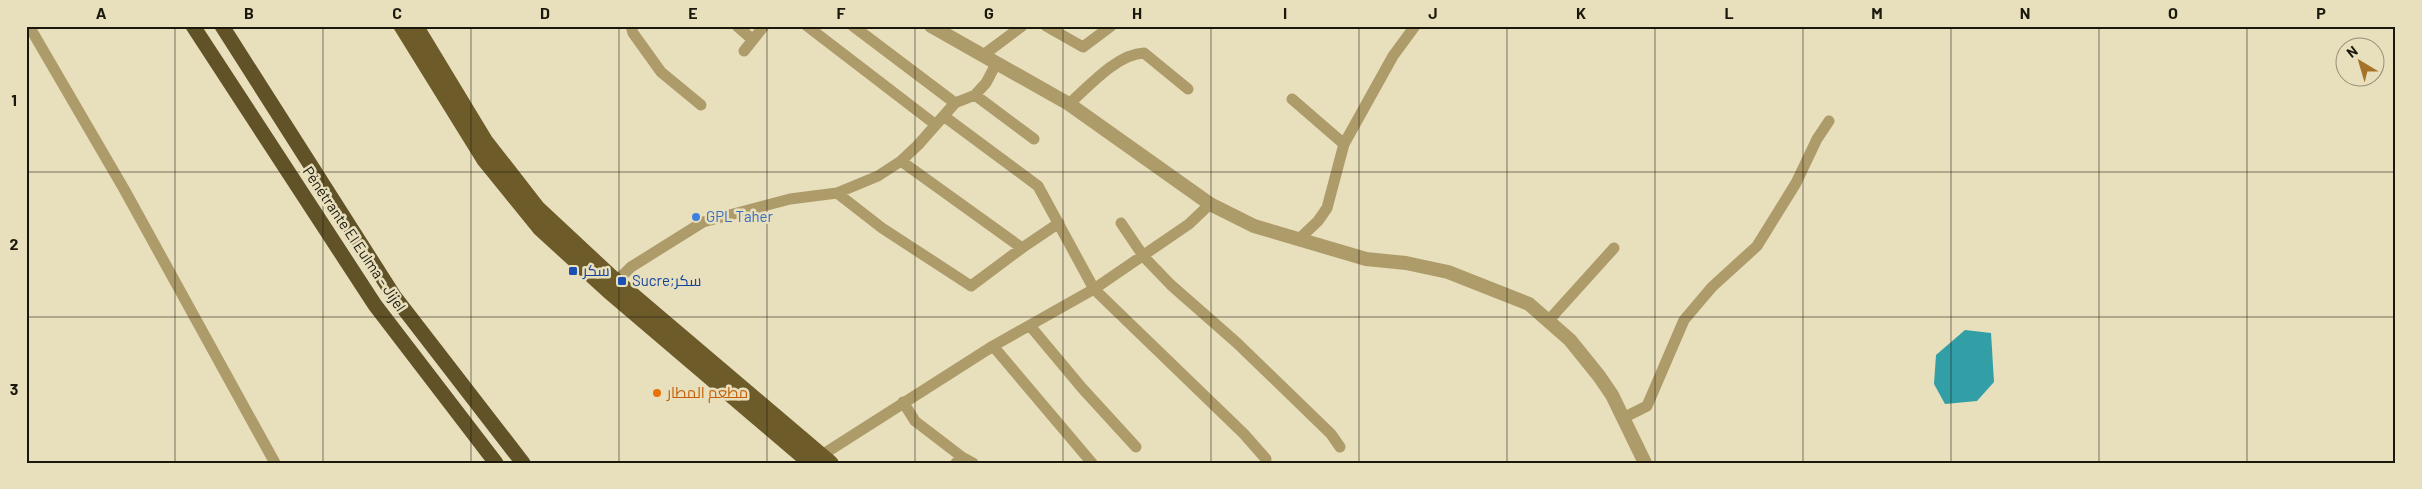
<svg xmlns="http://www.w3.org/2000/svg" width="2422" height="489" font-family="Barlow,Cairo,sans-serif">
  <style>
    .water { fill: #329fa7 }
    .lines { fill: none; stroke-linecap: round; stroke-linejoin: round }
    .minor { stroke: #ae9b6a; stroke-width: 11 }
    .tertiary { stroke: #ae9b6a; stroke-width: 14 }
    .trunk { stroke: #6d5b2a; stroke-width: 15 }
    .motorway { stroke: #615228; stroke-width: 15 }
    .grid { fill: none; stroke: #1a170b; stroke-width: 1; stroke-opacity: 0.55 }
    .shop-dot { fill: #3f7fe0; stroke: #e8dfbd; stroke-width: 2 }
    .transit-dot { fill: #1a4fb4; stroke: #e8dfbd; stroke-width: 2 }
    .food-dot { fill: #e8710a; stroke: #e8dfbd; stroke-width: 2 }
    .labels { text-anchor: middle; stroke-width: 5; stroke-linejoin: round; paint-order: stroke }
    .shop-label { font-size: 15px; fill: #366cbe; stroke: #e8dfbd; text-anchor: start }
    .street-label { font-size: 15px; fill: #1a170b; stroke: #e8dfbd }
    .transit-label { font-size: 15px; fill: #164399; stroke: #e8dfbd; text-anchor: start }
    .food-label { font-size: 15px; fill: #c56008; stroke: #e8dfbd; text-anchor: start }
    .neatline { fill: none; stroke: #1a170b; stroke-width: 2 }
    .grid-label { font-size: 16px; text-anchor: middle; font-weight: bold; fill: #1a170b }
  </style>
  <rect width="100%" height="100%" fill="#e8dfbd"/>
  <path class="water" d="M1965,330L1991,333L1994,382L1977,401L1945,404L1934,384L1936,355Z"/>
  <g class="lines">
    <path class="minor" d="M29,26L124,189L275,463
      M631,26L633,33L661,72L701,105
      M737,26L753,40
      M807,26L936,125
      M853,26L955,103
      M1046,26L1083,47L1111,26
      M744,51L764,26
      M982,56L1022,26
      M975,95L1034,139
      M1292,99L1344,144
      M1069,104C1089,86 1117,54 1144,53L1188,89
      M945,117L1038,186L1094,289L1244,434L1266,459
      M901,161L1022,248
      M837,193L882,228L971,286L1022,248L1059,223
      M1121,223L1144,257L1171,285L1237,343L1331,434L1340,447
      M1298,240L1318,221L1327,208L1344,144L1393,56L1415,26
      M617,281L631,267L703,222L790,199L837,193L878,176L901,161L918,145L955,103L975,95L986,83L996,64
      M1549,320L1614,248
      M1031,327L1082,388L1136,447
      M993,346L1092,463
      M903,402L915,421L962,457
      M1623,418L1647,406L1684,320L1712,287L1757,246L1796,183L1817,139L1829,121
      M822,455L993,346L1094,289L1189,224L1210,204
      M956,463L962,457L973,463"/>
    <path class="tertiary" d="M931,26L1069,104L1210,204L1254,226L1366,259L1406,263L1448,272L1529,304L1570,340L1599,376L1612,395L1645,463"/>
    <path class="trunk" d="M401,26L484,160L540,229L608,291L810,463
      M416,26L485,140L538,208L612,277L831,463"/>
    <path class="motorway" d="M193,26L375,305L496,463
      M222,26L394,296L523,463"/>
  </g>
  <path class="grid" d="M175,26V463M323,26V463M471,26V463M619,26V463M767,26V463M915,26V463M1063,26V463M1211,26V463M1359,26V463M1507,26V463M1655,26V463M1803,26V463M1951,26V463M2099,26V463M2247,26V463M26,172H2396M26,317H2396"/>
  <circle class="shop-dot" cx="696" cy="217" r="5"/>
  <g class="transit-dot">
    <rect x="568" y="266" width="10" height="10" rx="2.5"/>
    <rect x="617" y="276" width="10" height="10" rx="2.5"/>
  </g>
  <circle class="food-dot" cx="657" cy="393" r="5"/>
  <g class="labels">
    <g class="shop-label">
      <text x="706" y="222">GPL Taher</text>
    </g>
    <g class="street-label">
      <text transform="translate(354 239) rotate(56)" y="5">Pénétrante El Eulma - Jijel</text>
    </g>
    <g class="transit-label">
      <text x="583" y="276">سكر</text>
      <text x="632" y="286">Sucre;سكر</text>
    </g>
    <g class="food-label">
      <text x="667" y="398">مطعم المطار</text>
    </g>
  </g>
  <rect width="2422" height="489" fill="none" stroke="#e8dfbd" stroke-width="55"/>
  <g transform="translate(2360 62) rotate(322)"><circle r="24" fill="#e8dfbd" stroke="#968f76"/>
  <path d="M0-4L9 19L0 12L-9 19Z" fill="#a57229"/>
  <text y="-8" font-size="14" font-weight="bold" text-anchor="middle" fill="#1a170b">N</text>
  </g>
  <rect x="28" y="28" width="2366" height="434" class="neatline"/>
  <g class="grid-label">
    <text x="101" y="19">A</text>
    <text x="249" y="19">B</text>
    <text x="397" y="19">C</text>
    <text x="545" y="19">D</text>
    <text x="693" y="19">E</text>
    <text x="841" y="19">F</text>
    <text x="989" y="19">G</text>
    <text x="1137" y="19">H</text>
    <text x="1285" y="19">I</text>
    <text x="1433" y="19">J</text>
    <text x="1581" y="19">K</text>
    <text x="1729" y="19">L</text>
    <text x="1877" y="19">M</text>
    <text x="2025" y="19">N</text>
    <text x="2173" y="19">O</text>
    <text x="2321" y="19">P</text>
    <text x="14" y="106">1</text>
    <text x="14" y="250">2</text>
    <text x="14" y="395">3</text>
  </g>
</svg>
